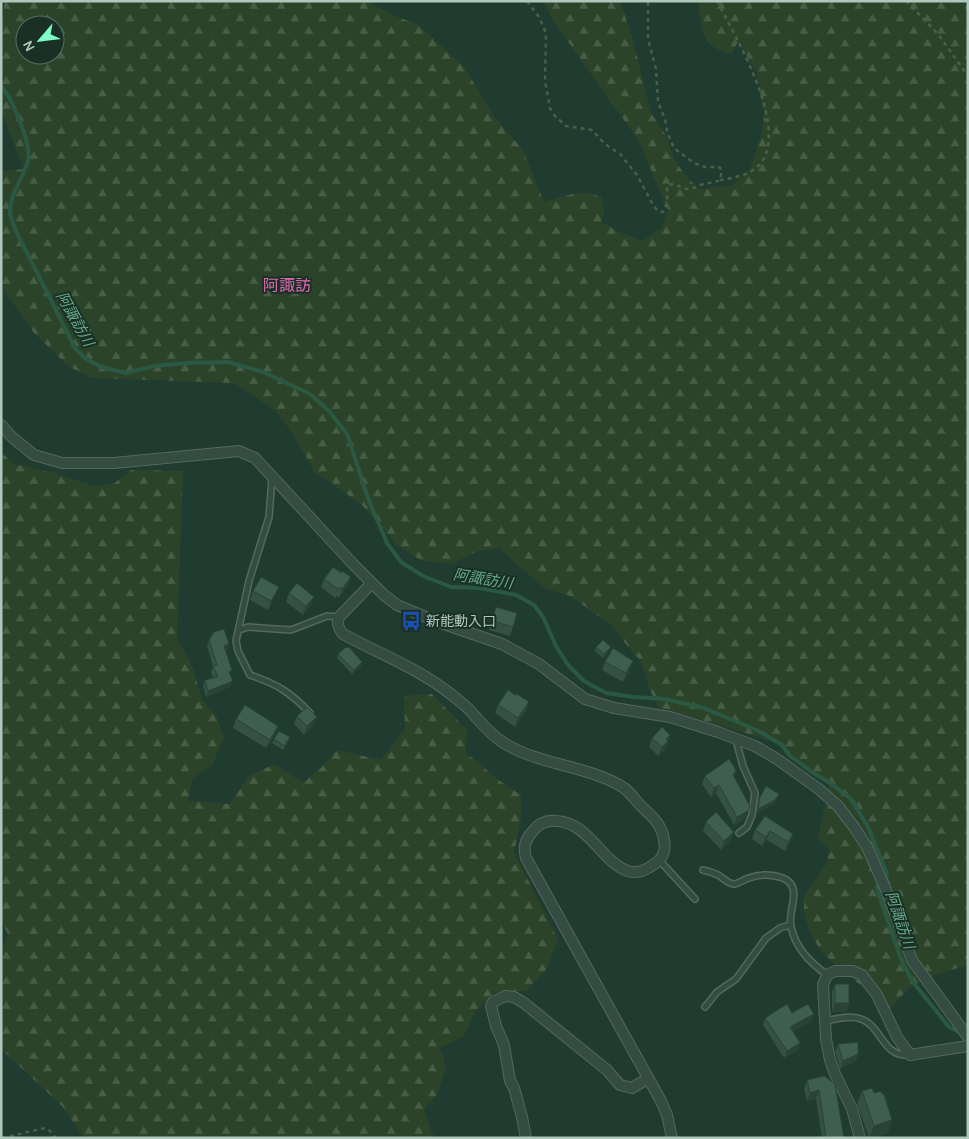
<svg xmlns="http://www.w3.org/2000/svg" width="969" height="1139" font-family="Karla,'Noto Sans JP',sans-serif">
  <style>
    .forest { fill: url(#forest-firs); fill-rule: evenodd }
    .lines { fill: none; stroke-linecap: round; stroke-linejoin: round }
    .stream { stroke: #2a5843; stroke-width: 4 }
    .service-casing { stroke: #52695f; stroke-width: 8 }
    .minor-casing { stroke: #52695f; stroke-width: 12 }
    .path { stroke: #476049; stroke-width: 2.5; stroke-dasharray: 4 4; stroke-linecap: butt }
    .service { stroke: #344c41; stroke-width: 5 }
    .minor { stroke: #344c41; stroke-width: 10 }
    .wall { fill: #355144 }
    .shaded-wall { fill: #2b4237 }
    .building { fill: #3e5e4f; stroke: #2b4237 }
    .labels { text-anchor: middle; stroke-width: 4; stroke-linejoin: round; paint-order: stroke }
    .poi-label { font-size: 14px; fill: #afc8bd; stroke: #1a3026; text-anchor: start }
    .water-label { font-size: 15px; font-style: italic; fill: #66a989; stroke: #1a3026 }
    .quarter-label { font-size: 16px; fill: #de69b1; stroke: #1a3026 }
  </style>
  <defs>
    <pattern id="forest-firs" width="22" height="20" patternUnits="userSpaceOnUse" patternTransform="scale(1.25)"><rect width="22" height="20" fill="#2b4429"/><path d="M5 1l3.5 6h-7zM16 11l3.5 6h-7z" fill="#475e46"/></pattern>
  </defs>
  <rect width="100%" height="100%" fill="#203b2f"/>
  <path class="forest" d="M3,1H371L372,4L392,15L417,24L465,68L494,117L523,150L544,202C562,197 585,187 602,198L604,213L601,222L621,233L643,241L661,228L668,211L639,141L554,22L543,1H620L633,40L651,113L666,135L674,159L685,175L699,189L732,185L750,169L763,130L764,112L756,71L738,42L731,54C702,49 701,25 698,1H968V965L934,975L910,987L889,1010L821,952L809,930L804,912V896L827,863L829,849L818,838L829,786L778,743L658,707L650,690L641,661L633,653L611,625L570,596L545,588L516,564L500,548L478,551L452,564L422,561L397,545L362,505L327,480L315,473L295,437L277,412L235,383L92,378L68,366L34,333L1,286V171L24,169L1,110V30L4,7ZM25,25H55V55H25Z
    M1,452L14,464L55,473L93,486L113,484L131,470L183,471L177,638L193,668L202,700L216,715L224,738L212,765L192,779L188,801L230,804L249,776L275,764L303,783L322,767L337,750L381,760L405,729L404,696L432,694L468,731L465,752L500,781L521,795V818L514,852L558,940L546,970L526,991L495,992L475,1012L464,1036L440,1048L446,1067L437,1095L424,1109L431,1131L436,1138H84L62,1106L1,1049V950L8,934L1,922Z"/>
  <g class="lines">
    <path class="stream" d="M1,86C12,98 32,145 28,161C23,178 10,194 10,212C10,218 14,225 16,231L75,348L85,358L101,367L126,373L154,366L186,363L228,362L263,372L310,394L329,411L347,434L369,501L387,543L401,562L423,576L451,587L480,588L516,595L534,605L543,617L556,646L568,665L584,681L606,693L634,697L664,699L701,707L759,731L782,745L789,755L813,773L829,782L852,800L868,827L887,874L877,887L878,892L901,959L913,982L949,1027L963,1034"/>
    <defs>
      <path id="service" d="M272,478L269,517L249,581L236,641L238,651L250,675C277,684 290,692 310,713
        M239,630L248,627L291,630L327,616L339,617
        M736,740L743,766L755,793L752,815L747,827L739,833
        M660,861L695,899
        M703,870C708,871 714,873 718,875C724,878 727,884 735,884C739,883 745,879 749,878C760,874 772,874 783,878C804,887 787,911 791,927C796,949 810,962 827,975
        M705,1007L717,992L736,979L766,938L780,928L790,925
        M825,1021C836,1019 850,1015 861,1019C882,1026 882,1057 909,1055"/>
      <path id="minor" d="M1,425L13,438L34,455L62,463H114L239,451L255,458L353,564L384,595L397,605L438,622L502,644L539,664L585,699L614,708L670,717L718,732L755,746L777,759L820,790L838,806L854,827L867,847L886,890L912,960L968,1037
        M372,583L339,617C336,624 339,629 343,634C380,654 418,668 452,695C459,701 468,707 474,715C483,725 492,736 504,743C538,765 591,766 624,788C631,793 636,801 642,807C653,817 662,825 664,840C666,850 664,857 656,863C648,869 638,875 628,871C602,863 589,822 556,821C546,820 539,823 533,831C525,840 523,847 526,858L661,1101L667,1115L672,1138
        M526,1138L522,1117L514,1088L510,1081L504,1045L496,1026L491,1006L493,1002L505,996L514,997L524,1003L607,1070L620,1085L632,1088L647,1079
        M860,1138L852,1109L835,1074L830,1060L826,1039L823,985L827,975L835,971H853L862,975L877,995L897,1037L910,1055L968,1046"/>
    </defs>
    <use href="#service" class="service-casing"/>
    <use href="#minor" class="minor-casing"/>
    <path class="path" d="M527,1L539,17L546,33L545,81L550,108L555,116L566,126L592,130L605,144L620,154L637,175L653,205L658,211L663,212L667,203V186C675,181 680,189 689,189C694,189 696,186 700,185C706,183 713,183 720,180L722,170L719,167H705L694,163L675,149L671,142L667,131L665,119L658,102L656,69L648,39V1
      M717,1C735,36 795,136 756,168C746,176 732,178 720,180
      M906,1L938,34L968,76
      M2,1138L45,1128L50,1131L56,1138"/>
    <use href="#service" class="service"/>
    <use href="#minor" class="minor"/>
  </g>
  <path class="wall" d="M341,573L351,577L347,586L339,598L337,596L335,598L321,587L324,579Z
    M279,587L275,596L268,610L250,600L253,591Z
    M289,593L314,597L311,605L303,615L286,602Z
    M496,607L513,627L510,636L489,630Z
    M209,640L229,644L227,650L225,651L230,676V687L206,697L203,686L205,680L213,678L211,672L213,667L207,646Z
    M596,647L609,651L603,658L595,651Z
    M338,654L361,666L352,674L337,658Z
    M605,662L630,670L623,682L602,670Z
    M498,705L526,711L515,727L495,713Z
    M297,716L313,726L304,735L294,724Z
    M236,719L275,735L266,748L233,728Z
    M670,735L665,750L658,756L649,747L652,738Z
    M290,737L288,742L283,750L272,743L274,739Z
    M736,770L734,777L745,819L734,825L716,793L711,797L702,784L705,776Z
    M779,794L774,804L757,813L758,801L760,797Z
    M765,816L793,834L790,843L785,851L767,840L762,846L752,839L755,830Z
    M706,822L731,840L721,850L703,831Z
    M835,984L849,1003L846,1012H832V992Z
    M792,1013L814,1014L811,1021L793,1031L800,1043L798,1050L784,1058L763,1025L765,1018Z
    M838,1044L858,1054L856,1061L840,1069L835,1051Z
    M824,1076L844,1138H822L816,1099L807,1101L804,1089L807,1080Z
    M862,1091L874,1093L892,1120L888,1133L872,1138H869L857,1104Z"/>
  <path class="shaded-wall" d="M351,577L347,586L339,598L342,589Z
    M279,587L275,596L268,610L271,601Z
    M314,597L311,605L303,615L306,606Z
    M229,644L227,650L221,652L224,646Z
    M611,647L609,651L603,658L604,654Z
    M633,661L630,670L623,682L626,673Z
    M362,662L361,666L352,674L354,670Z
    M233,681L230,687L206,697L208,691Z
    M529,702L526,711L515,727L518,718Z
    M317,717L313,726L304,735L307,726Z
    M278,726L275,735L266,748L270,740Z
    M670,735L665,750L658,756L666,739Z
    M719,785L716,793L711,797L714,788Z
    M779,794L774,804L757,813L758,809Z
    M750,806L745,819L734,825L737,817Z
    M770,831L767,840L762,846L766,837Z
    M734,832L731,840L721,850L724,841Z
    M793,834L790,843L785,851L788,842Z
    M835,1003H849L846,1012H832Z
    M814,1014L811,1021L788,1034L790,1027Z
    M800,1043L798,1050L784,1058L787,1051Z
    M858,1054L856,1061L840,1069L843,1061Z
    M819,1090L816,1099L807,1101L810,1093Z
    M892,1120L888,1133L872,1138H869L874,1126Z"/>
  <path class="building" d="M333,567L341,573L342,571L351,577L342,589L340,587L338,589L324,579Z
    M261,577L279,587L271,601L253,591Z
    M297,583L314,597L306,606L289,593Z
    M496,607L517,613L513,627L492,621Z
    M224,629L229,644L224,646L232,670L229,672L233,681L208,691L205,680L218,677L213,666L217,665L209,640L214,632Z
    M603,640L611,647L604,654L596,647Z
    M346,647L347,648L349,647L362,662L354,670L338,654Z
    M613,648L633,661L626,673L605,662Z
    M508,690L515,695L517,694L529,702L518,718L498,705Z
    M245,705L278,726L270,740L236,719Z
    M307,707L317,717L307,726L297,716Z
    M662,727L670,735L666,739L668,741L662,747L652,738Z
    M279,731L290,737L284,746L274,739Z
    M729,759L736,770L733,775L750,806L748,811L737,817L719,785L714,788L705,776Z
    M766,786L779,794L775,800L758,809L760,797Z
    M716,812L734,832L724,841L706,822Z
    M765,816L793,834L788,842L770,831L766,837L755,830Z
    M835,984H849V1003H835Z
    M787,1004L792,1013L808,1004L814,1014L790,1027L800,1043L787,1051L765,1018Z
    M858,1042V1054L843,1061L838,1044Z
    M824,1076L835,1084L844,1138H826L819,1090L810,1093L807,1080Z
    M872,1088L874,1093L881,1091L882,1094H884L892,1120L874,1126L862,1091Z"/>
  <defs>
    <symbol id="bus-bare" viewBox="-9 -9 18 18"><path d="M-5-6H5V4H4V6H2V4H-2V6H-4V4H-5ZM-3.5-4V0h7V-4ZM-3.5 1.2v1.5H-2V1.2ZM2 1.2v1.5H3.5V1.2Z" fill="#1a4fb4" stroke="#1a3026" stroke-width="2.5" paint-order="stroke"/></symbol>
  </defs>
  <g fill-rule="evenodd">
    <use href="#bus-bare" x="397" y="607" width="28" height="28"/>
  </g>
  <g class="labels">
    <g class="poi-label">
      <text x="426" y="626">新能動入口</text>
    </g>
    <g class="water-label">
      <text transform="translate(75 319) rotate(61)" y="5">阿諏訪川</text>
      <text transform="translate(483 579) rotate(9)" y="5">阿諏訪川</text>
      <text transform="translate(900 920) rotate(71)" y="5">阿諏訪川</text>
    </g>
    <g class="quarter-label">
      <text x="287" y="291">阿諏訪</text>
    </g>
  </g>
  <rect width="969" height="1139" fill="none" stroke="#afc8bd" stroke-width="5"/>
  <g transform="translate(40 40) rotate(242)"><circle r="24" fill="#1a3026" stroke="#566d62"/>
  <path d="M0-4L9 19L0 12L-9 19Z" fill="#7efec6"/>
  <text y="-8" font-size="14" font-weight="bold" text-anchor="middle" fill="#afc8bd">N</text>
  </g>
</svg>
